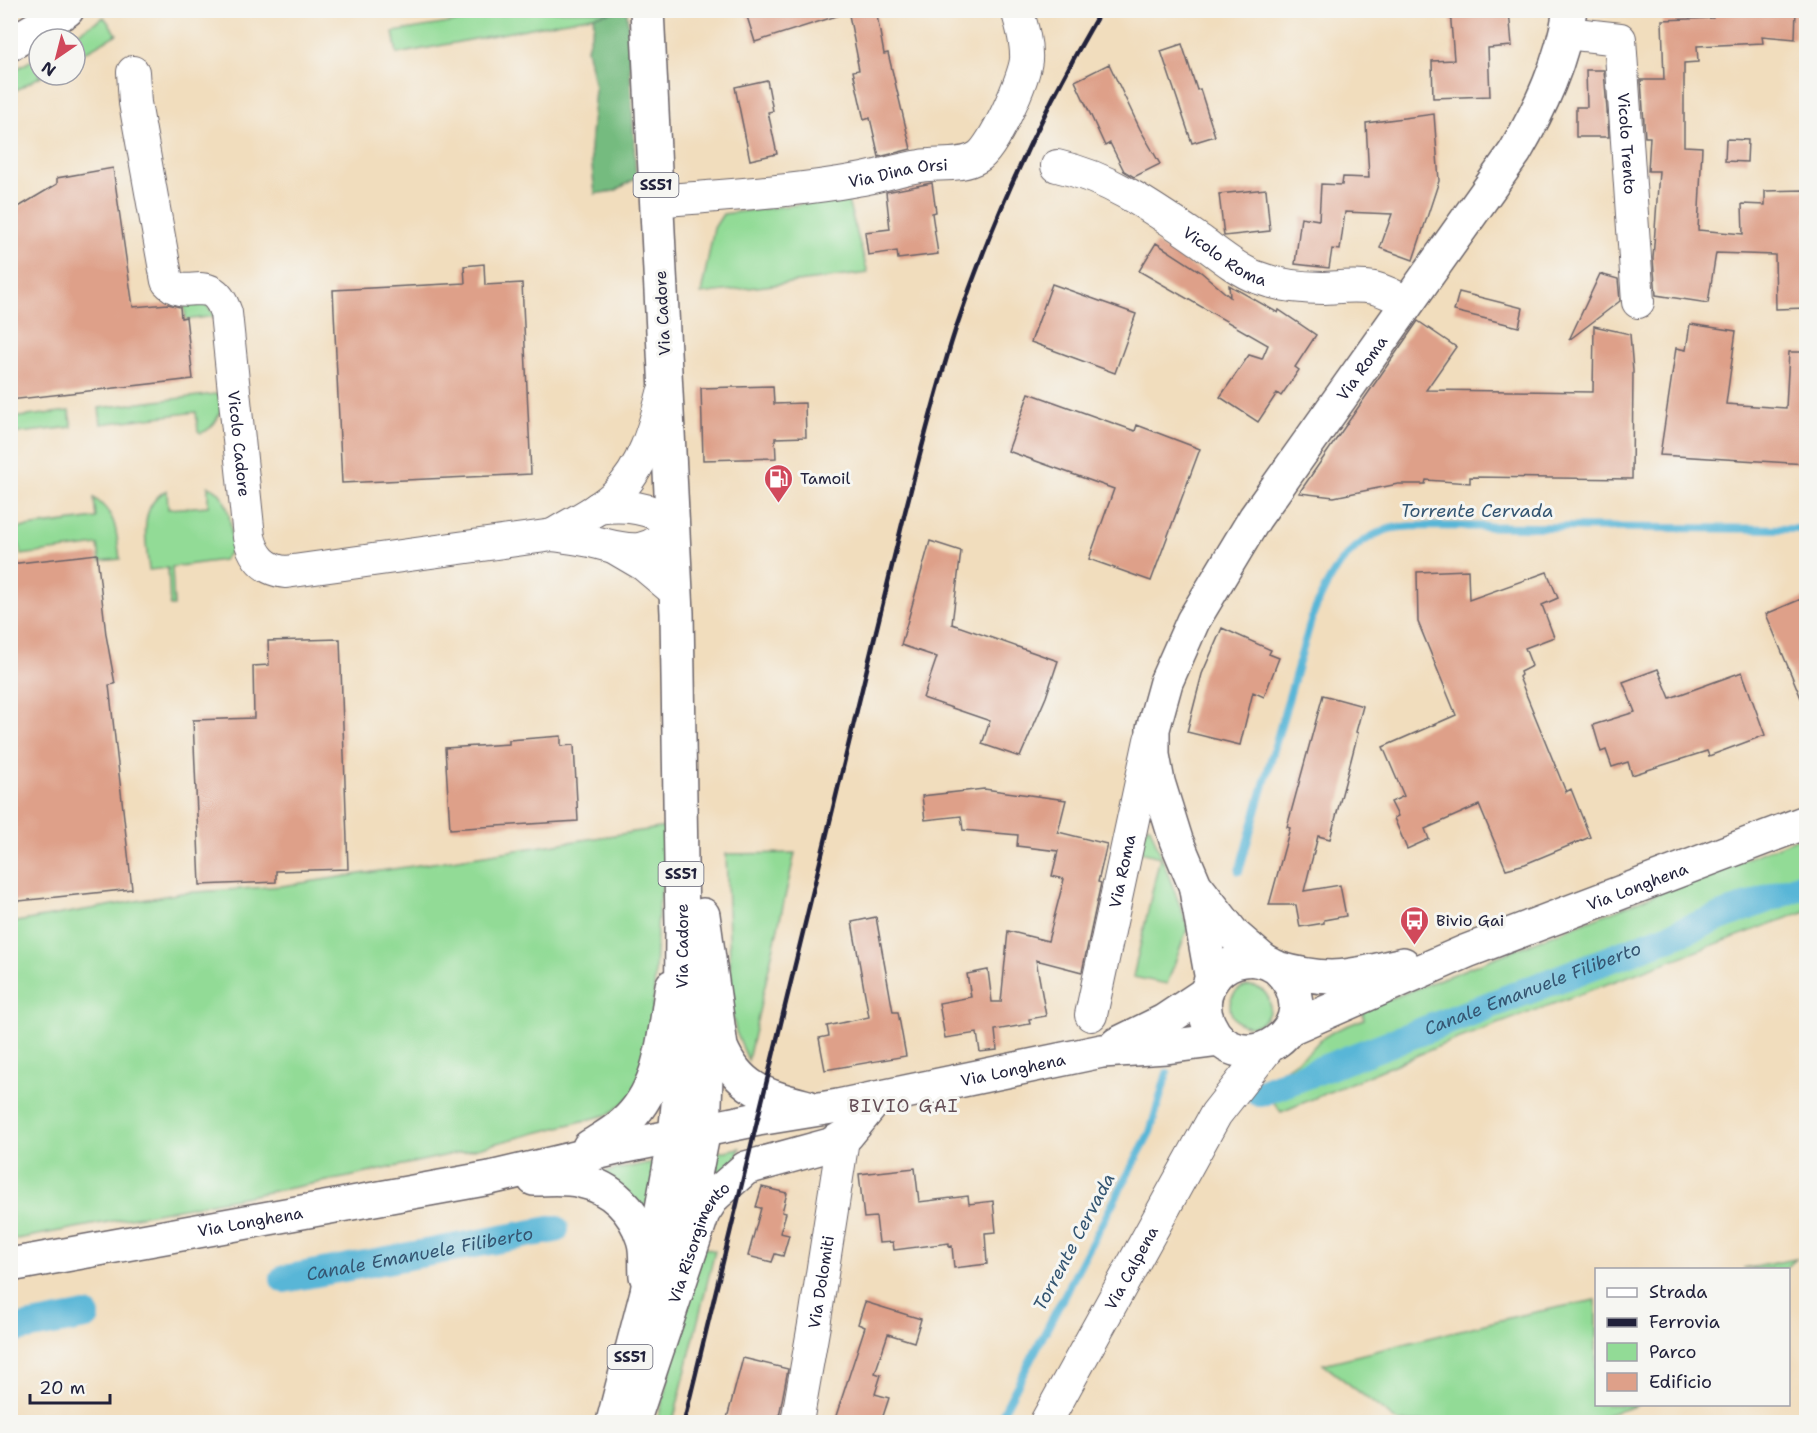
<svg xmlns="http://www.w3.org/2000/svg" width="1817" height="1433" font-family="'Shantell Sans',sans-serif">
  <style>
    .green { fill: #92db96; stroke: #5a7e68; stroke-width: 1.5 }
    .forest { fill: #75bb7f; stroke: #4c6e5d; stroke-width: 1.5 }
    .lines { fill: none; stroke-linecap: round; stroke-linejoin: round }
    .stream { stroke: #59b6d7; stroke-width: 8 }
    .canal { stroke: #59b6d7; stroke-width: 28 }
    .building { fill: #dea089 }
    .minor-casing { stroke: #6a6368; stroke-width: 34 }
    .tertiary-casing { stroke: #6a6368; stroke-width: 36 }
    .primary-casing { stroke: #6a6368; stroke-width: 36 }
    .minor { stroke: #fff; stroke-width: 32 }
    .tertiary { stroke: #fff; stroke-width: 33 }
    .primary { stroke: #fff; stroke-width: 33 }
    .rail { stroke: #22223b; stroke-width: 4.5 }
    .labels { text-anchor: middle; stroke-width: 6; stroke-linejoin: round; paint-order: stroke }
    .shield { fill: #f6f6f2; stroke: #626272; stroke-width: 1.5 }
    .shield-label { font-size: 15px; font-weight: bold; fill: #22223b }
    .street-label { font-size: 16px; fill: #22223b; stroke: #f6f6f2 }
    .poi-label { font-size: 16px; fill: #22223b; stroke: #f6f6f2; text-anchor: start }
    .water-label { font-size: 18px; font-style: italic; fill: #355672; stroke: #f6f6f2 }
    .neighbourhood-label { font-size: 18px; letter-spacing: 1.5px; fill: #644e56; stroke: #f6f6f2 }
  </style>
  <rect width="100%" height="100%" fill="#f6f6f2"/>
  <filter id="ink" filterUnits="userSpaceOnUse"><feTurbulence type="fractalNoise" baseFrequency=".0167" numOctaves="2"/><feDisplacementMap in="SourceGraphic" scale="12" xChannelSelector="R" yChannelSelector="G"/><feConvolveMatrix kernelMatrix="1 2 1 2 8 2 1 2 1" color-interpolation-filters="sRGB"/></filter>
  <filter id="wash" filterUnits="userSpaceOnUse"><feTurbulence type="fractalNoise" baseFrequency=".008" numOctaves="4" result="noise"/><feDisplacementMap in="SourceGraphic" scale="24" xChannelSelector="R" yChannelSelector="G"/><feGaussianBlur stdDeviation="1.35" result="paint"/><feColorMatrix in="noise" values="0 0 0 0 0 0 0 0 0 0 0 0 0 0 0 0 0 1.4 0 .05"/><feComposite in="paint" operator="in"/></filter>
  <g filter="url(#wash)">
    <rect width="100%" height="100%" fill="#f1ddbd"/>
    <path class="green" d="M522,11H618L397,54L393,32Z
      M104,17L117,34L75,58V39H67Z
      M39,56V75H43L11,93V72Z
      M847,198L868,273L701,294L714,228L723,214Z
      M184,302L205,303L215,316L186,320Z
      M223,393C223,409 217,428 201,433L198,431L196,412L101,424L99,408Z
      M69,411L72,427L11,434V418Z
      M208,486C230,491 232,530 232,550L223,560L172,567L174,606H170L168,568L149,570C146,542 137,506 167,490L168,509L208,506Z
      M94,498C118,515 116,532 120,559L100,561L98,545L21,555L19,544H13L11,529L96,518Z
      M1147,825L1150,827L1188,927L1167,984L1133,977L1160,857L1141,852Z
      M667,827L666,863L658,912L651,1050L635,1093L610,1114L466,1151L349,1177L11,1240V923L182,893L282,886Z
      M1806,835V911L1449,1042L1281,1112L1261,1085L1309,1052L1321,1039L1334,1031L1364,1019L1362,1010Z
      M795,853L748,1060L736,1032L732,1013L726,854Z
      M1230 1006a20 20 0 1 1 40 0a20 20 0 1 1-40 0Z
      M740,1148L735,1163L705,1193L715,1153Z
      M649,1163L654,1164L650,1221L600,1173Z
      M702,1247L715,1251L673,1422H657Z
      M1796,1259L1785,1269H1743Z
      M1596,1300V1404L1638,1405L1584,1422H1398L1323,1364L1521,1315Z"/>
    <path class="forest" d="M618,11H627L636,178L615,191L595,194L590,148L595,88L587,48L594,25L593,16Z"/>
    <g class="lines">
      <path class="stream" d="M1239,871L1312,617C1327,579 1347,542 1389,529C1396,527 1405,527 1412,526L1806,529
        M998,1422L1150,1132L1167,1073"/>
      <g class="canal">
        <path id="s1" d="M1260,1093L1806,884"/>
        <path id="s2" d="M284,1279L555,1229"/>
        <path d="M10,1330L86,1316"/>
      </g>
    </g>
    <g id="blocks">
      <path class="building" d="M745,10H840V15L755,42Z
        M848,10H876L884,54L888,53L911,149L879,157L870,118L864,120L853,71L859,70L857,60H858Z
        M1450,10H1509L1512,46L1488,48L1490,96L1433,98L1432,61L1454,60Z
        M1712,10H1796L1795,39L1762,36L1763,43L1697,46L1698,62L1684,63V146L1702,147L1698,230L1743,234L1742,204L1765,205V191L1806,190V308L1776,309L1775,255L1716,253L1708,303L1656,295L1653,259L1659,171H1648L1650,137H1645L1641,80H1664L1662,20L1713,18Z
        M1182,44L1197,90L1200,89L1215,136L1192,143L1161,51Z
        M1109,64L1140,129L1160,164L1134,177L1124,171L1110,143L1105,146L1075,81Z
        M1586,70H1604L1609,137H1576V107H1587Z
        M767,80L773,111L768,112L777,154L750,160L735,87Z
        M1434,114L1439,181L1413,260L1380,248L1392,214L1345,212L1340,250L1332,249L1329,268L1295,264L1301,217L1319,220L1321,184L1342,185L1343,177L1369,178L1366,123Z
        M1726,139L1748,140L1747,162L1725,161Z
        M113,168L133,307L168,304L180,307L181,318L186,317L193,379L10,400V212L57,184V178Z
        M932,183L936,212L932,213L938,254L898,259L897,251L868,255L865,232L890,229L886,192Z
        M1266,189L1270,231L1224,236L1219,194Z
        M1156,243L1201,272L1230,297L1229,285L1278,313L1279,310L1316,335L1295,367L1299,370L1281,396L1277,393L1258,422L1220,397L1249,355L1262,359L1268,345L1139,271Z
        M484,264L485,285L522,283L531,474L342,483L333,290L465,283L464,266Z
        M1600,274L1618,279L1620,301L1569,340Z
        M1052,284L1136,314L1115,373L1031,342Z
        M1459,292L1523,308L1519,327L1454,311Z
        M1418,321L1456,347L1426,390L1593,392L1594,326L1630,334L1633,371L1632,479L1470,477V483L1426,480L1425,484H1398L1334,497L1299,493Z
        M1690,324L1736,331L1726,404L1786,408L1789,352H1806V464L1660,455L1676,348L1686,350Z
        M773,386L774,404L805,403L806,437L775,438L776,458L703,460L701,388Z
        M1029,393L1135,431L1137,425L1200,449L1151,581L1089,559L1114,489L1008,451Z
        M930,541L961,551L952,624L1058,661L1046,697L1020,757L982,744L990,721L923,698L937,657L901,645Z
        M97,554L106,635L115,684L109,685L132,889L10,902V564Z
        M1468,570L1469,600L1547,572L1558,598L1542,605L1554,637L1525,648L1532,666L1520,672L1521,675L1519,677L1566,792L1571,789L1590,837L1525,864L1506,869L1479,805L1425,829L1429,839L1407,849L1394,818L1398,816L1391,802L1404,796L1383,747L1456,715L1418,622L1417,572Z
        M1806,597V710L1766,614Z
        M1222,628L1271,650L1269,654L1279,658L1264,697L1253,692L1240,745L1187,732L1202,674Z
        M340,639L348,869L276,871V882L200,885L193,720L254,718L253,666L269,665L268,641Z
        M1658,669L1670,698L1742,672L1765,735L1709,756L1707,751L1632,775L1628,762L1612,767L1606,750L1601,752L1593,725L1635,712L1623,682Z
        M1323,695L1363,706L1356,732L1358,733L1351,760L1330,839L1318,836L1304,891L1340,885L1346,916L1324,920V923L1300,927L1296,905H1269L1290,828L1287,827Z
        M561,736V746L574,745L578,821L450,829L445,748L509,744V740Z
        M984,789L1066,800L1058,832L1107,844L1098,882L1101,883L1082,972L1036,960L1046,1016L1029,1019L1030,1024L995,1030L997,1050L980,1052L977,1033L945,1038L939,1003L971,997L967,974L988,970L992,1002H1001L1008,931L1048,941L1064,879L1052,876L1058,851L1017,846L1018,835L963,830L961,816L925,820L922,796Z
        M876,917L893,1012H898L906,1056L825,1070L819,1038L829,1036L827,1026L869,1017L852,922Z
        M915,1168L919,1202L968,1196L969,1204L993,1201L996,1232L985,1233L987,1264L954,1268L952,1246L949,1247V1243L894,1250L893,1242L879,1243L876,1217L864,1218L859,1174Z
        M762,1187L787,1193L782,1212L786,1213L780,1233L789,1235L783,1256L775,1254L772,1262L748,1256L761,1208L756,1207Z
        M865,1302L921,1319L914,1342L888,1334L875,1373L881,1375L875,1394L889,1398L881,1422H834L865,1327L858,1324Z
        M743,1358L788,1369L778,1422H726Z"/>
    </g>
  </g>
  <g filter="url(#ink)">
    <use href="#blocks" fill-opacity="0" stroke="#6a6368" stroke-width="1.5"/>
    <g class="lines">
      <defs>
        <g id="minor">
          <path id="s3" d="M1566,33L1620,39L1638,302"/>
          <path id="s4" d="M133,72L135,103L167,281C187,304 211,269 226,313L249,537C254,557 265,570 286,572L553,535C565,537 577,538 590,541C625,549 647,560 673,526"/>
          <path id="s5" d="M1057,166C1112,178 1157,211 1202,242C1217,253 1239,271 1256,277C1277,285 1301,288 1324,288C1341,287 1357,285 1374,288C1386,291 1397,297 1407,303"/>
          <path id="s6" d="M657,201C724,195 792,192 857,180C878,177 899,169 920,166C938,163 962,167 978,157C994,147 1024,79 1026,60C1027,43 1022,26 1017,10"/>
          <path d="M598,508C627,504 649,508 673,522"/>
          <path d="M553,535C573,522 599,511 616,494C643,468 654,429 663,393"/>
          <path d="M615,548L644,565L676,592"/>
          <path id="s7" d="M1091,1015L1150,740"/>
          <path id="s8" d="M797,1422L815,1319L843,1139"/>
          <path id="s9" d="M1046,1422L1216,1114L1268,1048"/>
        </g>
        <g id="tertiary">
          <path d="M1196,890L1212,980"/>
          <path d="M703,915L721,1047C739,1090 767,1096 808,1107"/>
          <path id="s10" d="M1264,961L1234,935L1195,885L1176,840L1158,782L1153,755V729L1166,682L1193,621L1255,518L1515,152C1541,107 1562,62 1570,10"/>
          <path d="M1276,967C1338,1024 1238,1089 1209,1024C1202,1010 1203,993 1212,980C1223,963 1246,955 1265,962C1269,963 1273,966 1277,968C1294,973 1313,977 1331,977C1355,977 1380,969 1403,964"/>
          <path id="s11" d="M1290,1028L1467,951L1806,822"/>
          <path d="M1117,1044L1164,1021L1206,993"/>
          <path d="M589,1147C600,1140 613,1133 623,1124C663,1090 664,1033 672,986"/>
          <path d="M534,1179C549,1179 566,1177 581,1181C611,1187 634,1210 643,1239C647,1250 645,1264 646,1276"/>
          <path id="s12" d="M10,1265L490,1178L626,1146L758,1119L838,1106L1102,1051L1166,1047L1220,1040"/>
          <path id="s13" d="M633,1422L703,1213L714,1196L746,1168L830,1145L847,1135L877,1098"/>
        </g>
        <g id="primary">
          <path d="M10,44L67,10"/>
          <path d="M671,1266L693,1185L704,1130L706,1077L704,962"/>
          <path id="s14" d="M613,1422L647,1292L675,1136L681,1074L682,925L677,613L647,10"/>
        </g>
      </defs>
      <use href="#minor" class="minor-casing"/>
      <use href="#tertiary" class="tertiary-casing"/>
      <use href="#primary" class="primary-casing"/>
      <use href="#minor" class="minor"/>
      <use href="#tertiary" class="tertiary"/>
      <use href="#primary" class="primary"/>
      <path class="rail" d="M684,1422L905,512C921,451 936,389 956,328C993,217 1042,111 1101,10"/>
    </g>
  </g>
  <defs>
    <symbol id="fuel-pin" viewBox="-11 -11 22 30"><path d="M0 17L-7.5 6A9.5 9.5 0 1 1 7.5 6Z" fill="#d1495b" stroke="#f6f6f2"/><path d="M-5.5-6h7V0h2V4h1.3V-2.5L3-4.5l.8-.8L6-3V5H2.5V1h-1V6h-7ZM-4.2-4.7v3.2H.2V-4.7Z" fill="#fff"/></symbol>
    <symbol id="bus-pin" viewBox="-11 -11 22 30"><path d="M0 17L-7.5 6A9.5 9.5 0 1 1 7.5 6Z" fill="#d1495b" stroke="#f6f6f2"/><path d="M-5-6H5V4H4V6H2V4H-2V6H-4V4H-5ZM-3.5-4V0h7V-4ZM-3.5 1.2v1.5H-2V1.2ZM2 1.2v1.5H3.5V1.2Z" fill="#fff"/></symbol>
  </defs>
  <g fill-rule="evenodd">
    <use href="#fuel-pin" x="762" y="462" width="33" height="45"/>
    <use href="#bus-pin" x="1398" y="904" width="33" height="45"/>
  </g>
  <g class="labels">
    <g class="shield">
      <rect x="633.5" y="173" width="45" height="24" rx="4.5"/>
      <rect x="658.5" y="862" width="45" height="24" rx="4.5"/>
      <rect x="607.5" y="1345" width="45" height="24" rx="4.5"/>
    </g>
    <g class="shield-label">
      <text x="656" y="190">SS51</text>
      <text x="681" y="879">SS51</text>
      <text x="630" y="1362">SS51</text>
    </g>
    <g class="street-label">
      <text dy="6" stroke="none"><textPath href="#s3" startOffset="159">Vicolo Trento</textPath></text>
      <text dy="6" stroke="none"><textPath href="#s6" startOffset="243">Via Dina Orsi</textPath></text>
      <text dy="6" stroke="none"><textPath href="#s5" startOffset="192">Vicolo Roma</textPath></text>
      <text transform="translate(662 313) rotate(-93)" y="6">Via Cadore</text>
      <text dy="6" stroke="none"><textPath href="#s10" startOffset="686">Via Roma</textPath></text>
      <text dy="6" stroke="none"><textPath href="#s4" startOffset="417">Vicolo Cadore</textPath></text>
      <text dy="6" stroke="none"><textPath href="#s7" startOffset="147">Via Roma</textPath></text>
      <text dy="6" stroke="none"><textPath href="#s11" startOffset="375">Via Longhena</textPath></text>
      <text dy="6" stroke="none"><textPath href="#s14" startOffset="483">Via Cadore</textPath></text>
      <text dy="6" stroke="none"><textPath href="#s12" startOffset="1022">Via Longhena</textPath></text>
      <text dy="6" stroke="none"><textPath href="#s12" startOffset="244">Via Longhena</textPath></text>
      <text dy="6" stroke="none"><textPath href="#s13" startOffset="192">Via Risorgimento</textPath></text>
      <text dy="6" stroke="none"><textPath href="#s9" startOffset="176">Via Calpena</textPath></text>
      <text dy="6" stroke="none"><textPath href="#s8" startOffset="142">Via Dolomiti</textPath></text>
    </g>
    <g class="poi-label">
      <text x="800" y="484">Tamoil</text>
      <text x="1436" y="926">Bivio Gai</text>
    </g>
    <g class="water-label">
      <text x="1477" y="517">Torrente Cervada</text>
      <text dy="6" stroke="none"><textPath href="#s1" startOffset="292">Canale Emanuele Filiberto</textPath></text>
      <text transform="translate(1074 1242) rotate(-62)" y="6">Torrente Cervada</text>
      <text dy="6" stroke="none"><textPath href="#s2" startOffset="138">Canale Emanuele Filiberto</textPath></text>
    </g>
    <g class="neighbourhood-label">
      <text x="904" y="1112">BIVIO GAI</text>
    </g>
  </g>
  <rect width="1817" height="1433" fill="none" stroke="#f6f6f2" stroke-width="36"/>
  <rect x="1595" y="1268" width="195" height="138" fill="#f6f6f2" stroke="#a1a1a9" stroke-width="1.5"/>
  <rect x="1607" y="1288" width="30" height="9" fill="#ffffff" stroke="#a1a1a9" stroke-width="1.5"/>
  <text x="1649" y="1298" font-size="18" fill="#22223b">Strada</text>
  <rect x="1607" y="1318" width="30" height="9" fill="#22223b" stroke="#a1a1a9" stroke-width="1.5"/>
  <text x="1649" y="1328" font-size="18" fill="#22223b">Ferrovia</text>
  <rect x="1607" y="1343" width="30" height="18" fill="#92db96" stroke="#a1a1a9" stroke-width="1.5"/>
  <text x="1649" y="1358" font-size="18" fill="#22223b">Parco</text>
  <rect x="1607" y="1373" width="30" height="18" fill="#dea089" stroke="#a1a1a9" stroke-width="1.5"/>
  <text x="1649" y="1388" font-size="18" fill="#22223b">Edificio</text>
  <g transform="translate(57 57) rotate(215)"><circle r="28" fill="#f6f6f2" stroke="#a1a1a9" stroke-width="1.5"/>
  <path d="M0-4.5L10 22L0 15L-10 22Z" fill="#d1495b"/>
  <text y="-9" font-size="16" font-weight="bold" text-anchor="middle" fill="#22223b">N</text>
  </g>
  <path d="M30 1394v9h80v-9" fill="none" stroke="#22223b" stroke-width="3"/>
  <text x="39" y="1394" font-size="18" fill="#22223b" stroke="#f6f6f2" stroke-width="4.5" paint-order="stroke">20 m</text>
</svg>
